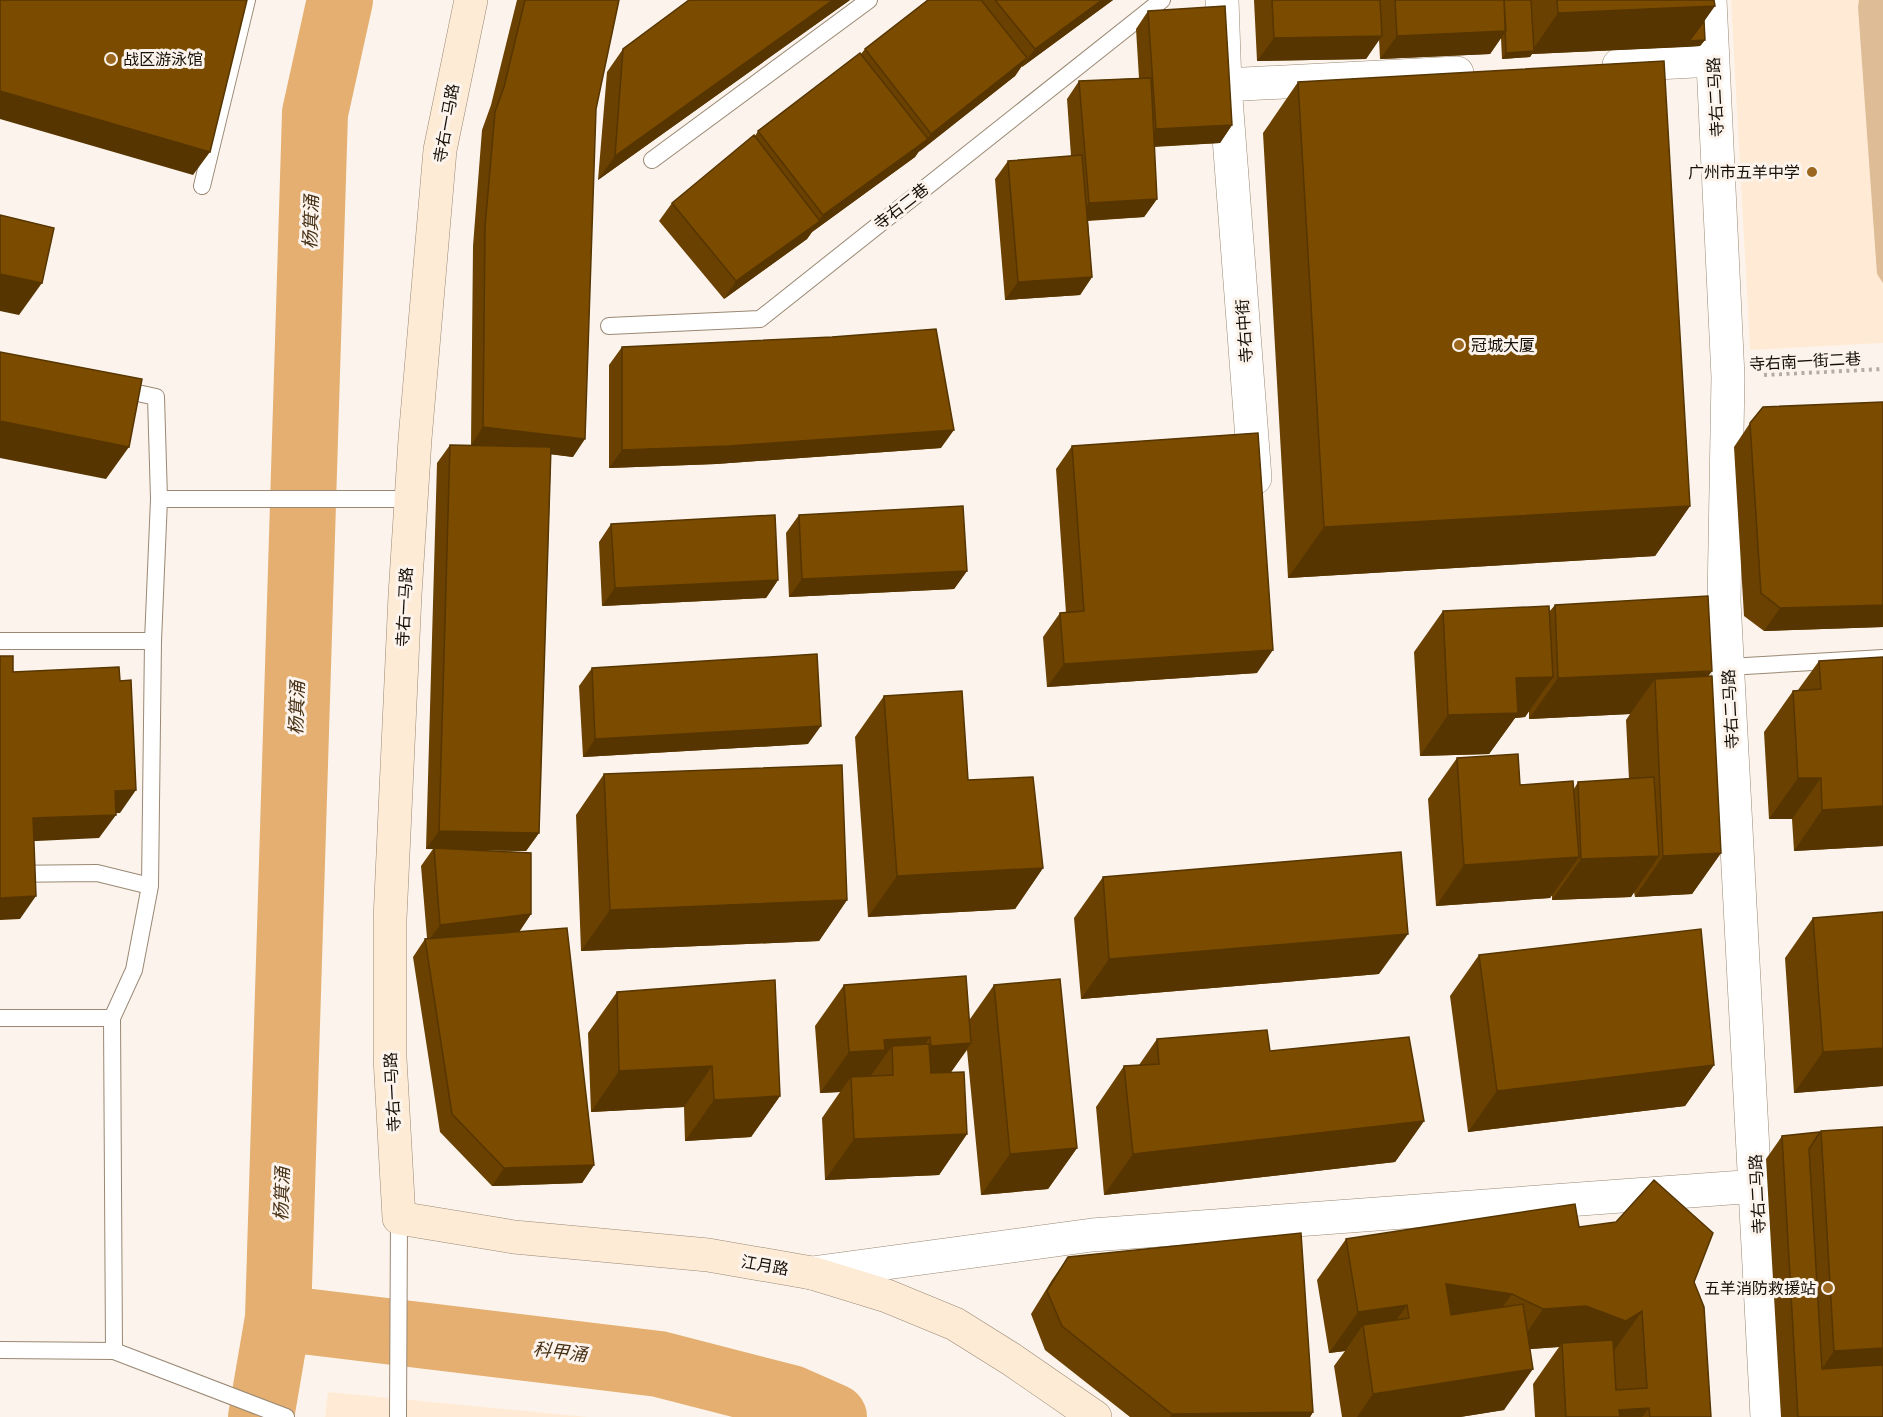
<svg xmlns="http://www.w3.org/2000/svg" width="1883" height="1417" font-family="Lato,'Noto Sans SC',sans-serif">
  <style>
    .built { fill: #ffebd5 }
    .green { fill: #debc96 }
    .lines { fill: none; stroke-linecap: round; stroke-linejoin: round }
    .river { stroke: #e4af71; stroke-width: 66 }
    .lane-casing { stroke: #9a8874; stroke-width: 18 }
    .street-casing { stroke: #9a8874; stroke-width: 34 }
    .secondary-casing { stroke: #9a8874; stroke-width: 34 }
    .path { stroke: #b4aca4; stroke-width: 4; stroke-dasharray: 3 4.5; stroke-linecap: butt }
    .lane { stroke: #fff; stroke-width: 16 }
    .street { stroke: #fff; stroke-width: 33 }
    .secondary { stroke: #fdebd6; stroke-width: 33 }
    .wall { fill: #6a4100 }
    .shaded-wall { fill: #563500 }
    .building { fill: #7b4c00; stroke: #563500; stroke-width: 1.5 }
    .poi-dot { fill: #9c671f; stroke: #fcf4ec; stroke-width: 2 }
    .labels { text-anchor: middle; stroke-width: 6; stroke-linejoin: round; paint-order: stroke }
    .poi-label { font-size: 16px; fill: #171009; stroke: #fcf4ec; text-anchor: start }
    .street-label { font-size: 16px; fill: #171009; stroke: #fcf4ec }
    .water-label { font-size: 18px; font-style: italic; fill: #473116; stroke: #fcf4ec }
  </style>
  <rect width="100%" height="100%" fill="#fcf4ec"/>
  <path class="built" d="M1731,0H1883V343L1750,350Z
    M328,1392L588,1417H325Z"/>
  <path class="green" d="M1859,0H1883V283L1877,274L1858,7Z"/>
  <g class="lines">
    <path class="river" d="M278,1318L659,1364L791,1398L834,1417
      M261,1417L278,1318L315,113L340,0"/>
    <defs>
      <path id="lane" d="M652,160L869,0
        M202,186L247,0
        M609,326L760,319L1162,0
        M119,389L156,397L159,499L153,641L150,886
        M159,499H411
        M0,641H153
        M1728,667L1883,658
        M0,874L97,873L150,886L134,970L112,1018L114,1351
        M0,1018H112
        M0,1350L114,1351L286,1417
        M398,1417L399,1218"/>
      <path id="street" d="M1222,0L1225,85L1255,478
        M1710,0L1728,377L1724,601L1767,1417
        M1619,65L1713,60
        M1225,85L1457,73
        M812,1273L1092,1235L1757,1186"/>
      <path id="secondary" d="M471,0L440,150L415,439L405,595L390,919V1058L399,1218L514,1237L708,1255L812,1273L887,1296L955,1324L1011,1359L1095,1417"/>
    </defs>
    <use href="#lane" class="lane-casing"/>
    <use href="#street" class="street-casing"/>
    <use href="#secondary" class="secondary-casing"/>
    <path class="path" d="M1764,375L1883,369"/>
    <use href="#lane" class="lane"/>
    <use href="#street" class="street"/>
    <use href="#secondary" class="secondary"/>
  </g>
  <path class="wall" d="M517,0H619L596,109L573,457L551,454L539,833L526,851L464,850L531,914L519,932L594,1165L582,1183L492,1186L440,1132L413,957L425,939L427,938L421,866L433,849H426L437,463L450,445L480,446L471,445L473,246L482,130L491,105Z
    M850,0L598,180L607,72L623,49Z
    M928,0H1113L1022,67V66L1015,76L918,152L915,157L812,232L807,239L724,299L659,221L672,203L755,136L758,131L861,54L865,49Z
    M1254,0H1714L1704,21L1705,40L1700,46L1532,54L1530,57L1502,59L1501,38L1490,54L1380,59L1379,39L1366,59L1257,61Z
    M1148,11L1232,125L1220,143L1154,147L1157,199L1144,217L1088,221L1092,277L1080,295L1005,300L995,179L1008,161L1071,156L1067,99L1079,81L1139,78L1136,29Z
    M1298,82L1690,506L1655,556L1288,578L1263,133Z
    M622,347L941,448L716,464L609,468V365Z
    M1750,423L1883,627L1764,631L1744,616L1734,447Z
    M1072,446L1257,673L1047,687L1043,637L1060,613H1066L1056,469Z
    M799,515L967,571L954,589L789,597L786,533Z
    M611,524L778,580L766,598L602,606L599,542Z
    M1555,605L1708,677L1721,853L1692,894L1635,897L1634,892L1631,897L1552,900V895L1550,898L1436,906L1428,799L1457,758L1520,785L1574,789L1578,782L1629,779L1626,720L1630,714L1529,719V711L1525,717L1515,718L1489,754L1420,756L1414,652L1443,611L1549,612Z
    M1883,657V846L1794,851L1792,819H1769L1764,732L1793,691L1798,690L1819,661Z
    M592,668L808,744L583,757L579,686Z
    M884,696L968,780L1043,868L1015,909L868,917L855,737Z
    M604,774L847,900L819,941L581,951L576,815Z
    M1103,877L1379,974L1081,999L1074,918Z
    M1883,912V1086L1794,1093L1785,958L1813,918Z
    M1479,955L1714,1065L1685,1106L1468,1132L1450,996Z
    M844,985L970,1019L994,985L1077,1148L1048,1189L981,1195L967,1050L951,1072L967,1134L939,1175L825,1180L822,1118L840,1092L820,1093L815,1026Z
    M617,992L780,1096L751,1137L685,1141L684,1107L591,1112L588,1033Z
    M1157,1039L1270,1051L1424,1121L1395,1162L1104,1195L1096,1107L1124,1066L1139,1065Z
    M1821,1131L1883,1417H1781L1766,1159L1782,1136L1820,1132Z
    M1579,1227L1694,1282L1711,1417H1535L1533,1384L1559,1347H1558L1530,1349L1504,1410L1460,1417H1342L1334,1366L1345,1351L1329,1353L1317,1280L1346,1239Z
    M1068,1257L1313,1412L1310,1417H1130L1045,1350L1031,1314L1052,1280Z"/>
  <path class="shaded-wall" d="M833,0H850L598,180L615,156Z
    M1102,0H1113L1022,67L1035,49Z
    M1715,6L1686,47L1532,54L1530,57L1502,59L1506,53L1532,51L1558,13Z
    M1506,31L1490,54L1380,59L1397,36Z
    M1382,36L1366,59L1257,61L1274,38Z
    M1705,40L1700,46L1686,47L1690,41Z
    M1027,58L1015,76L919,152L931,134Z
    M0,91L210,152L193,175L0,119Z
    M1232,125L1220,143L1143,147L1156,129Z
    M928,139L915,157L812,232L807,239L724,299L736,281L818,222L823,215Z
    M1157,199L1144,217L1076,221L1089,203Z
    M0,274L42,283L19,315L0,311Z
    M1092,277L1080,295L1005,300L1018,282Z
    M0,421L129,447L106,479L0,458Z
    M483,427L585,439L573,457L471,445Z
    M954,430L941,448L716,464L609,468L622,450Z
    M1690,506L1655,556L1288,578L1324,527Z
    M967,571L954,589L789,597L802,579Z
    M778,580L766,598L602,606L615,588Z
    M1883,605V627L1764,631L1780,608Z
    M1273,650L1257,673L1047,687L1064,664Z
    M1712,671L1683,712L1655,679L1630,714L1529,719L1558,678Z
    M1553,677L1525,717L1515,718L1489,754L1420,756L1448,715L1516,678Z
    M821,726L808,744L583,757L595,739Z
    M1798,778H1821L1792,819H1769Z
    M136,790L120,813L98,814L115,791Z
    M1883,806V846L1794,851L1822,810Z
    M116,815L99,838L16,842L33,818Z
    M439,831L539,833L526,851L426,849Z
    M1721,853L1692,894L1635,897L1663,856Z
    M1659,856L1631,897L1552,900L1581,859Z
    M1579,857L1550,898L1436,906L1464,865Z
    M1043,868L1015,909L868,917L897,876Z
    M36,896L20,919L0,920V898Z
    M847,900L819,941L581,951L610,910Z
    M531,914L519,932L427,943L440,925Z
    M1408,934L1379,974L1081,999L1109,959Z
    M930,1037L902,1078L893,1075L892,1046L867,1081L851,1077L840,1092L820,1093L849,1052L884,1040Z
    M971,1043L943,1084L902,1087L931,1046Z
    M1883,1048V1086L1794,1093L1823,1052Z
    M1714,1065L1685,1106L1468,1132L1497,1091Z
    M712,1066L684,1107L591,1112L619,1071Z
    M780,1096L751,1137L685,1141L714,1100Z
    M1424,1121L1395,1162L1104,1195L1133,1154Z
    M967,1134L939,1175L825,1180L854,1139Z
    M1077,1148L1048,1189L981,1195L1010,1154Z
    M594,1165L582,1183L492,1186L504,1168Z
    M1446,1284L1512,1294L1483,1334L1417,1325Z
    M1407,1305L1378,1346L1363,1325L1345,1351L1329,1353L1358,1312Z
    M1586,1306L1642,1311L1613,1352L1562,1343L1559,1347L1515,1350L1543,1309Z
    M1883,1348V1387L1806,1392L1834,1351Z
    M1533,1369L1504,1410L1460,1417H1357L1373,1394Z
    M1649,1408L1642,1417H1614L1619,1410Z
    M1313,1412L1310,1417H1170L1172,1414Z"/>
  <path class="building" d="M0,0H247L210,152L0,91Z
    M525,0H619L596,109L585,439L483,427L485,227L495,112L504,87Z
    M689,0H833L615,156L623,49Z
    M928,0H981L1027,58L931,134L865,49Z
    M995,0H1102L1035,49Z
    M1272,0H1380L1382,36L1274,38Z
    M1395,0H1504L1506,31L1397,36Z
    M1504,0H1531L1534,51L1506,53Z
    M1557,0H1714L1715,6L1558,13Z
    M1225,6L1232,125L1156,129L1148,11Z
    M1704,21L1705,40L1690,41V40Z
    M860,53L928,139L823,215L758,131Z
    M1664,61L1690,506L1324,527L1298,82Z
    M1151,78L1157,199L1089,203L1079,81Z
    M754,135L820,221L736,281L672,203Z
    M1082,155L1092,277L1018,282L1008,161Z
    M0,215L54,228L42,283L0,274Z
    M936,329L954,430L729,446L622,450V347L832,337Z
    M0,352L142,379L129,447L0,421Z
    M1883,402V605L1780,608L1761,593L1750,423L1763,407Z
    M1258,433L1273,650L1064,664L1060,613L1084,611L1072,446Z
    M450,445L551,447L539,833L439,831Z
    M963,506L967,571L802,579L799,515Z
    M775,515L778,580L615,588L611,524Z
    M1708,596L1712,671L1558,678L1555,605Z
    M1549,606L1553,677L1516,678L1518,713L1448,715L1443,611Z
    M817,654L821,726L595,739L592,668Z
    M0,656H13V672L119,667L120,681L131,680L136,790L115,791L116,815L33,818L36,896L0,898Z
    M1883,657V806L1822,810L1821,778H1798L1793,691L1821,689L1819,661Z
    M1712,676L1721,853L1663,856L1655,679Z
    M962,691L968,780L1033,777L1043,868L897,876L884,696Z
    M1518,754L1520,785L1573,781L1579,857L1464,865L1457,758Z
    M842,765L847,900L610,910L604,774Z
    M1654,777L1659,856L1581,859L1578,782Z
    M434,848L531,853V914L440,925Z
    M1401,852L1408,934L1109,959L1103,877Z
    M1883,912V1048L1823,1052L1813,918Z
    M567,928L594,1165L504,1168L452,1114L425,939Z
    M1701,929L1714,1065L1497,1091L1479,955Z
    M966,976L971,1043L931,1046L930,1037L884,1040L885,1050L849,1052L844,985Z
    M1060,979L1077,1148L1010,1154L994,985Z
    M775,980L780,1096L714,1100L712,1066L619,1071L617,992Z
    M1267,1030L1270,1051L1409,1037L1424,1121L1133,1154L1124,1066L1159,1064L1157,1039Z
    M929,1044L931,1073L964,1072L967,1134L854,1139L851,1077L893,1075L892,1046Z
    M1883,1127V1348L1834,1351L1821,1131Z
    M1820,1132L1809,1149L1822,1369L1883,1365V1417H1798L1782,1136Z
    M1654,1180L1713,1233L1694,1282L1704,1307L1711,1417H1650L1649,1408L1619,1410L1620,1417H1566L1562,1343L1613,1340L1616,1390L1647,1388L1642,1311L1626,1321L1586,1306L1543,1309L1512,1294L1446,1284L1451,1315L1523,1304L1533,1369L1373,1394L1363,1325L1409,1318L1407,1305L1358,1312L1346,1239L1575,1204L1579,1227L1616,1222Z
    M1301,1233L1313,1412L1172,1414L1062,1326L1047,1291L1068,1257Z"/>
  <g class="poi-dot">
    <circle cx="111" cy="59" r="6"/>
    <circle cx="1812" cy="172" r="6"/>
    <circle cx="1459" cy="345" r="6"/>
    <circle cx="1828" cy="1288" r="6"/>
  </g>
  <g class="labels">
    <g class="poi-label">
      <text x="123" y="65">战区游泳馆</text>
      <text x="1800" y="178" text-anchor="end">广州市五羊中学</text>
      <text x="1471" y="351">冠城大厦</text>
      <text x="1816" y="1294" text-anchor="end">五羊消防救援站</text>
    </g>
    <g class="street-label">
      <text transform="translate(1715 97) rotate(-93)" y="6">寺右二马路</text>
      <text transform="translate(446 123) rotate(-80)" y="6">寺右一马路</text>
      <text transform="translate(901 206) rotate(-38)" y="6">寺右二巷</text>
      <text transform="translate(1244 331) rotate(-94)" y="6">寺右中街</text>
      <text transform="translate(1805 361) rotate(-3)" y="6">寺右南一街二巷</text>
      <text transform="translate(404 607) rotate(-87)" y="6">寺右一马路</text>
      <text transform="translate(1730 709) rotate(-93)" y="6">寺右二马路</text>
      <text transform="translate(392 1092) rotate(-93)" y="6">寺右一马路</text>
      <text transform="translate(1757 1194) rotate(-93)" y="6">寺右二马路</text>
      <text transform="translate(765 1265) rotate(10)" y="6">江月路</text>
    </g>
    <g class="water-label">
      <text transform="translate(311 222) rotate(-88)" y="6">杨箕涌</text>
      <text transform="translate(297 708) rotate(-88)" y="6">杨箕涌</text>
      <text transform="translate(282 1194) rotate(-88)" y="6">杨箕涌</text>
      <text transform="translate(560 1352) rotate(7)" y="6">科甲涌</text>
    </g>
  </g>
</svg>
